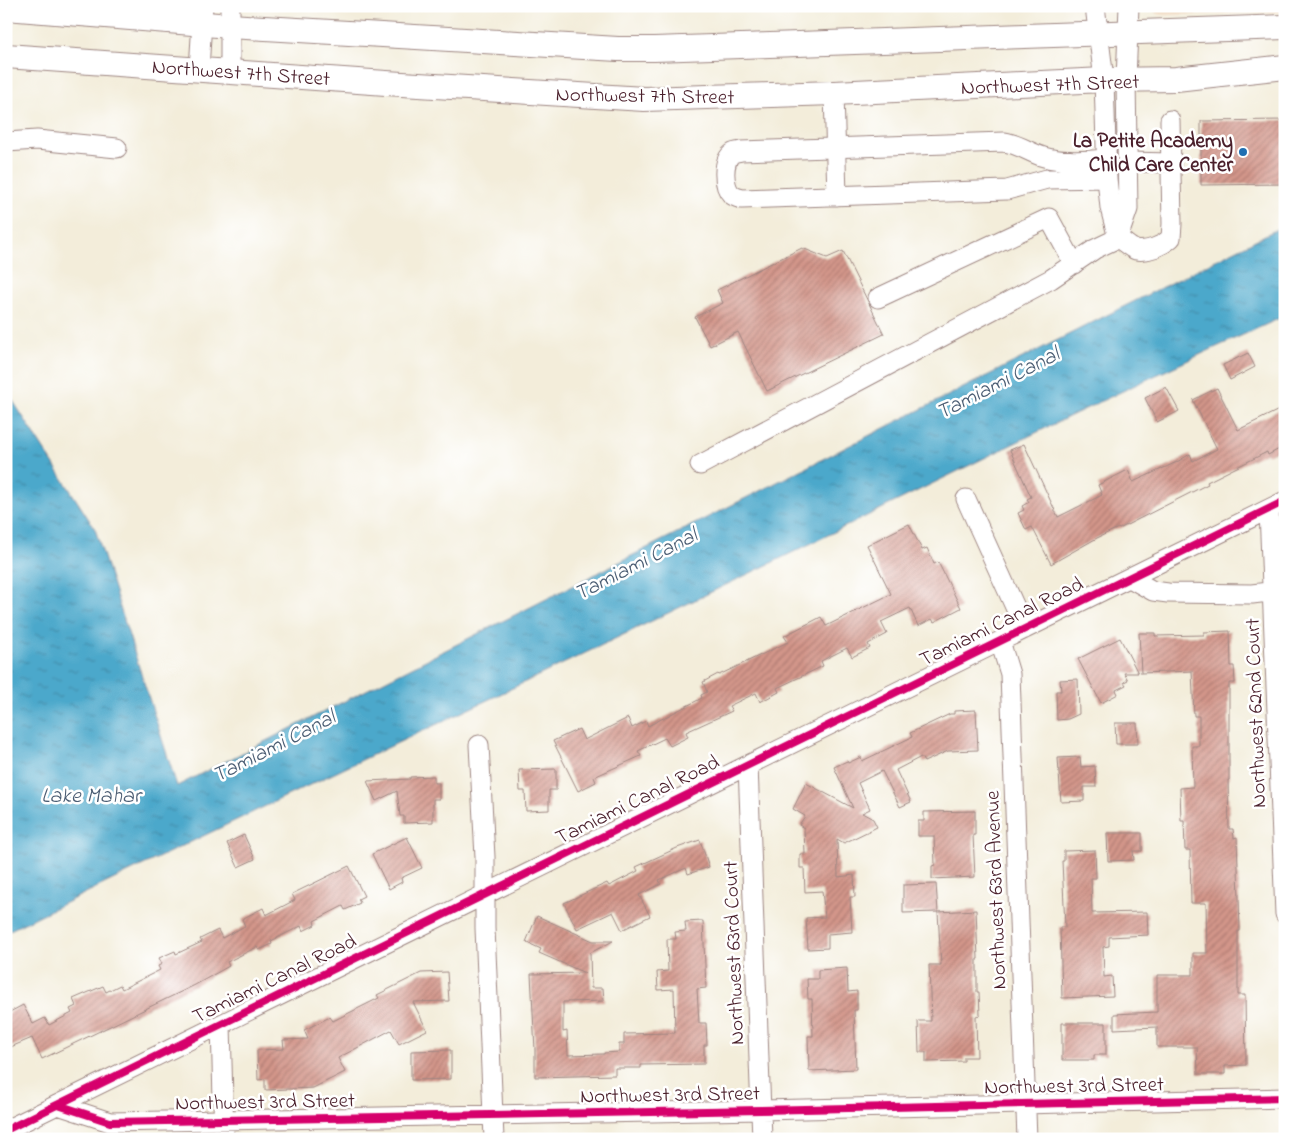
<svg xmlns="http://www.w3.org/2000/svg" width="1291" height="1145" font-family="'Indie Flower',sans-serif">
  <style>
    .built { fill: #efd6bb }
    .water { fill: url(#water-ripples); stroke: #4b647b }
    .building { fill: url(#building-hatch) }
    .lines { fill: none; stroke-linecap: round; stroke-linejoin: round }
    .minor-casing { stroke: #9e8682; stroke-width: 21 }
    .major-casing { stroke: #9e8682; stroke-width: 26 }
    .minor { stroke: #fff; stroke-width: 19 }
    .major { stroke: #fff; stroke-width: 24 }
    .cycleway-casing { stroke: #fff; stroke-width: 11 }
    .cycleway { stroke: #d6006c; stroke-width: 8 }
    .poi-dot { fill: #1f6fb2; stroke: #fff; stroke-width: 2 }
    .labels { text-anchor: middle; stroke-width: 5; stroke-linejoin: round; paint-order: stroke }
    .street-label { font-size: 21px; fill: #4a1f2b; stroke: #fff }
    .poi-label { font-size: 21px; font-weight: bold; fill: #4a1f2b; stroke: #fff; text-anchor: end }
    .water-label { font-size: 22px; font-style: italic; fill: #4b5d73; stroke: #fff }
  </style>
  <defs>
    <pattern id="water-ripples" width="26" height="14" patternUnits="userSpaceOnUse" patternTransform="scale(1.25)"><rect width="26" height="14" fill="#4ca8cb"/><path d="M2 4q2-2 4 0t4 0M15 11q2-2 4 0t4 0" fill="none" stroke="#4188a5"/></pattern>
    <pattern id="building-hatch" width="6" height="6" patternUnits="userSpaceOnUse" patternTransform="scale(1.25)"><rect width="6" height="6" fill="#d3968a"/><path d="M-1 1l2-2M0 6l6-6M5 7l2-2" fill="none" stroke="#ad7a71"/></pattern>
  </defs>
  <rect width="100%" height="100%" fill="#fff"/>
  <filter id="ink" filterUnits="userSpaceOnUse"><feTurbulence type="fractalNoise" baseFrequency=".02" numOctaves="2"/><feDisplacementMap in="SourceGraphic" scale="10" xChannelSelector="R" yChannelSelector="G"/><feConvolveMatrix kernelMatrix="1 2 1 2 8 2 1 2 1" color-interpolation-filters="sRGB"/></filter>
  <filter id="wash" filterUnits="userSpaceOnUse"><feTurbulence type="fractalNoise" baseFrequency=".0096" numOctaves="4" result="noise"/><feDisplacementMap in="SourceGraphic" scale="20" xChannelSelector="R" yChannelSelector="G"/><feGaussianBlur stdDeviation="1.12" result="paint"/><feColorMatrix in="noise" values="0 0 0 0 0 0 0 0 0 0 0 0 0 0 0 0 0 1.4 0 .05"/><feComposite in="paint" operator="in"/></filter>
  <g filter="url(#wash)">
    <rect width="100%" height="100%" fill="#f3edda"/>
    <path class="built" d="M1149,6H1285V12L1165,15L1157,14Z"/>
    <path class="water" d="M1285,225V316C1098,399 916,493 732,582C491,700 247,813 6,932V390L95,529L177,786Z"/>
    <g id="blocks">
      <path class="building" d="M1285,120V184L1201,185V121Z
        M802,248L827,258L843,251L884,334L767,391L738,332L710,346L695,317L723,303L717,290Z
        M1248,353L1255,367L1230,380L1223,365Z
        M1166,387L1179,411L1157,422L1145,398Z
        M1217,388L1238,430L1285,407V446L1268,455L1267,452L1207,482L1208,484L1202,487L1119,529L1118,528L1097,538L1051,564L1032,527L1026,530L1018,513L1024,510L1022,506L1029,502L1027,499L1031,497L1010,450L1024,444L1058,517L1102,495L1098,485L1128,470L1133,482L1177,462L1190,454L1193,461L1217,449L1193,400Z
        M909,524L922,550L927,548L934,564L938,562L961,608L934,622L932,619L918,626L910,608L881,622L887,634L868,644L870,648L852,657L847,648L821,661L823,666L777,688L779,692L760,702L756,693L729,706L732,711L686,732L688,737L670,746L665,738L638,751L641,756L594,777L596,782L578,791L553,741L579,729L584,740L628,718L632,728L646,721L648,726L702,698L701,695L707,692L703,682L718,674L719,675L788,642L784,636L821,617L826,626L891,594L867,545Z
        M1230,631L1231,666H1234L1235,683H1229V780H1228L1229,829H1233L1234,838L1237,837L1240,931H1238V995H1245L1246,1065L1225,1066V1074H1198L1197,1047H1157V1027L1114,1029V1014L1157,1012V975H1193V953H1207L1206,903H1191L1190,850H1185L1184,821H1181L1180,788L1193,787L1192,746H1199V716H1194L1192,671L1141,673L1139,633H1155V636L1204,635V632Z
        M1120,638L1138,673H1124L1128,680L1124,682L1126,685L1116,690L1118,694L1101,703L1078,659Z
        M1078,679L1079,714L1068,719L1057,720L1056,691H1061L1060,680Z
        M976,710L978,750L948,751L924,762L921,757L896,770L911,802L900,807L882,771L858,783L870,809L862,813L873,819L877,827L844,843L837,839L838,877L854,875L855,897H850L852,932L828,934V948L808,949L806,918L825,917L822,891L805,892L804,868H800V854H805L804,828L799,825L805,816L793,809L806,783L853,808L834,767L847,761L848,763L861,757L862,761L912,737L910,733L950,714H954V711Z
        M1115,723H1137L1138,744H1116Z
        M1080,757L1081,767L1095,766L1096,787H1084V801L1061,802L1058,758Z
        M556,769V790H549V810L526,811L525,791H520L519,770Z
        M434,776V783H439V799H433V822L404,823V816H400L397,791L376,801L367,781L410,779V777Z
        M975,811V835H973L975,877L932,879V866L935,865L934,836H918V821H924V812Z
        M1107,833H1142V851H1133L1134,860L1108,861Z
        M244,835L255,859L238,867L227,843Z
        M407,837L422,868L401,878L402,882L389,889L372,854Z
        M700,840L709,867L688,874L686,868L659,880L661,884L639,895L650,916L622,930L613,912L577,929L564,903L607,883L609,886L638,871L636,867L677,848Z
        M1095,850L1096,878H1091L1092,913L1147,912L1148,935L1109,937V946L1103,947L1104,977L1112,976L1113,996L1062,998L1060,927H1065L1062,861H1064V851Z
        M349,866L364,896L358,899L360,903L345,910L343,906L314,921L315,925L303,931L301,926L271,941L272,944L259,950L257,947L227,962L229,966L195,985L42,1059L32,1038L6,1049V1014L23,1005L33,1024L45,1018L49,1025L72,1013L70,1009L76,1006L73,999L103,986L106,992L120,985L122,989L160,970L158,966L162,964L159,958L175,951L176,954L202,942L200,939L218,930L222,938L245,926L242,919L263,908L266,915L295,900L292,894Z
        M936,884L938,912L903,913V885Z
        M976,910L978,959H977V992H979L980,1015L976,1016L977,1057H964V1061L926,1062V1052H919L918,1021H931L929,965H941L938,912Z
        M537,916L593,941H613L590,953L591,988H603L604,1001L563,1002V1032L567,1031L568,1055L604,1054V1053L619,1052V1044H624V1034L675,1033L674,989L658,990L657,972L668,971L667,939H676L675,932L686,931L685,922L703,921L706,988L697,989L699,1023H706L707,1045H704V1064L641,1065V1068H615V1075L535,1077V1050L531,974L585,973L539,953L541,949L526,942Z
        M847,968L848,992L857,991V1010H854L856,1069L809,1071L808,1036H813L812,999H808L807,979H818V970Z
        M447,972L449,1001L413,1002L427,1030L399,1044L391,1030L338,1058L345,1072L313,1088L265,1090V1079L258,1080L257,1050L284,1049L283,1040L308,1039L304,1030L330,1017L333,1021L379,998L377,995L421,973Z
        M1062,1023H1106V1055H1094V1060H1062Z
        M451,1050V1079L411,1080V1051Z"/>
    </g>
  </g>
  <g filter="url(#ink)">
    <use href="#blocks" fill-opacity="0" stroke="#9e8682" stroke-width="1"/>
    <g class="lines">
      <defs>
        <path id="minor" d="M1095,6L1104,80L1107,178L1110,208L1118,238
          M199,69L203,6
          M230,71V6
          M834,93L837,196
          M6,142L37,140L117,148
          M1107,159C1087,160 1064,163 1044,157C1030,153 1019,144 1004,142L741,151C738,152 735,152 733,153C722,160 723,186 731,194C734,197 738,198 742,199L1007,190L1047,179L1107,178
          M1128,162L1171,163
          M1118,238L1128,209L1126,80L1129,6
          M1118,238C1123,241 1130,248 1136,250C1148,252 1162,246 1171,238L1172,224L1170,120
          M878,298L1049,218L1074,264
          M700,465L1051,279L1095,249L1118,238
          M966,499L1025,629
          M1269,510L1285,914
          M1130,578L1153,591L1168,593L1252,594L1285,590
          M1000,641L1010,674L1027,1139
          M479,745L485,857V928L494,1139
          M748,765L762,1139
          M221,1024L224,1139
          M58,1105L110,1122L761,1110L1285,1098
          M6,1130L1285,501"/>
        <path id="major" d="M6,8L230,26L618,49H654L1285,27
          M6,56L386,83L644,99L834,93L1104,80L1176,79L1285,67"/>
      </defs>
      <use href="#minor" class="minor-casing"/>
      <use href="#major" class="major-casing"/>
      <use href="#minor" class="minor"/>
      <use href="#major" class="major"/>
      <defs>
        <path id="cycleway" d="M58,1105L110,1122L761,1110L1285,1098
          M6,1130L1285,501"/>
      </defs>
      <use href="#cycleway" class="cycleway-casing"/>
      <use href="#cycleway" class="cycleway"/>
    </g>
  </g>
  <circle class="poi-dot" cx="1243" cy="152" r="5"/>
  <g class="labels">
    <g class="street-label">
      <text transform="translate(241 72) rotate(4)" y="7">Northwest 7th Street</text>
      <text transform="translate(1050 84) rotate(-2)" y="7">Northwest 7th Street</text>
      <text transform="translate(645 95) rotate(1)" y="7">Northwest 7th Street</text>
      <text transform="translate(1001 621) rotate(-26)" y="7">Tamiami Canal Road</text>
      <text transform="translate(1255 713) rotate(-92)" y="7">Northwest 62nd Court</text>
      <text transform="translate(637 799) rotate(-26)" y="7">Tamiami Canal Road</text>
      <text transform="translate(995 890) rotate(-92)" y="7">Northwest 63rd Avenue</text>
      <text transform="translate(733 953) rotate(-92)" y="7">Northwest 63rd Court</text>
      <text transform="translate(274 978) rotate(-26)" y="7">Tamiami Canal Road</text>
      <text transform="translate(1074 1085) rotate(-1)" y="7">Northwest 3rd Street</text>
      <text transform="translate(670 1094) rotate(-1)" y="7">Northwest 3rd Street</text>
      <text transform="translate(265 1101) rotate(-1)" y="7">Northwest 3rd Street</text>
    </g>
    <g class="poi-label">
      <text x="1233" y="147">La Petite Academy<tspan x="1233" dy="24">Child Care Center</tspan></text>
    </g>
    <g class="water-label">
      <text transform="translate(997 382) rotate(-27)" y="8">Tamiami Canal</text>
      <text transform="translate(635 563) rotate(-27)" y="8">Tamiami Canal</text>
      <text transform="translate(273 745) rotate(-27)" y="8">Tamiami Canal</text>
      <text x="91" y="802">Lake Mahar</text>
    </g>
  </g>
  <rect width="1291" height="1145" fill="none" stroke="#fff" stroke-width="25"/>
</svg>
